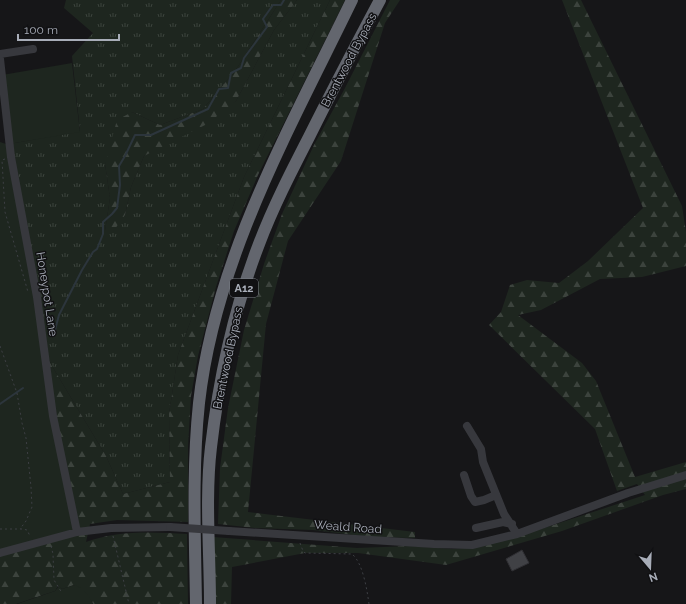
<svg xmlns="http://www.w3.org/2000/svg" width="686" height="604" font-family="Raleway,sans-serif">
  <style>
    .grass { fill: url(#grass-tufts) }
    .forest { fill: url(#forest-firs) }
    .green { fill: #1e261f }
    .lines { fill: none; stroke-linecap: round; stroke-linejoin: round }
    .stream { stroke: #2c353c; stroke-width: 2 }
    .building { fill: #404145; stroke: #303034 }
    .path { stroke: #3d3f44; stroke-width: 1; stroke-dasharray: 2 3; stroke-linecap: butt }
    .minor { stroke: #37383d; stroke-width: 8 }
    .highway { stroke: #63666e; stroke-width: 12 }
    .minor-bridge { stroke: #37383d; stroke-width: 8 }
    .labels { text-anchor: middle; stroke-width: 3; stroke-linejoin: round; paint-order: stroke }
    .shield { fill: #111113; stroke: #7b7e86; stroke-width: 1 }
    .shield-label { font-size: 11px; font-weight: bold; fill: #a8adb8 }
    .street-label { font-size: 12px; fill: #a8adb8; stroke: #111113 }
  </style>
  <defs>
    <pattern id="grass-tufts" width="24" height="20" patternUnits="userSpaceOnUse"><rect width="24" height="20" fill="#1e261f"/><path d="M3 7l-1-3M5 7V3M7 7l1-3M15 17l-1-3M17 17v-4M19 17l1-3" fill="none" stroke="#3c433d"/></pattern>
    <pattern id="forest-firs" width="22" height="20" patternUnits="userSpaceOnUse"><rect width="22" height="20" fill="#1e261f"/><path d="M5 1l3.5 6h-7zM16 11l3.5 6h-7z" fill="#3c433d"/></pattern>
  </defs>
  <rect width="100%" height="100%" fill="#161618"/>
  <path class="grass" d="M66,0H281L235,71L203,109L160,125L132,112L105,164L110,198L105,231L125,215L131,187L144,156L236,101L274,30L297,0H330L244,177L178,355L169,414L170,482L123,494L106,456L52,366L43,346L9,144L80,131L72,56L93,33L64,8Z"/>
  <path class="forest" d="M281,0H297L274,30L236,101L207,124L144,156L131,187L125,215L112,233L105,231L110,198L105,164L117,120L132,112L160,125L203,109L235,71Z
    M330,0H345L258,175L234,231L216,287L198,356L191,396L188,447V522L117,520L90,524L86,542C118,530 153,532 187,534L188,604H93L92,602L74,585L62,589L58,586L55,591L16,604H0V553L33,327L52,366L106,456L123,494L170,482L169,414L178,355L244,177Z
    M390,0H400L385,23L341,161L288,241L266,324L248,512L415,532V538L370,537L313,530L255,528L218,524L220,468L228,408L244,330L264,264L282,214L314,145L345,88Z
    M562,0H581L682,206L686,232V266L642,277L600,279L541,310L518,315L582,363L596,381L635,477L686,462V489L663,495L562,531L446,565L358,553H305L232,567L231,604H214L213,537L357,548L410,546L452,549L477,547L538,530L645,495L637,484L617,491L595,429L489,325L501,312L510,285L527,280L559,283L588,261L643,208Z"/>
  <path class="green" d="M72,63L80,132L9,144L2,75Z
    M0,142L6,144L77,532L0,553Z
    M74,585C83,588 89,595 93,604H17L55,591L59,586L62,589Z"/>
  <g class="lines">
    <path class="stream" d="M55,330L59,315L82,270L93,252L97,249L103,234V222L112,214L117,208L120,185L119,166L125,156L135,135H151L208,109L219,89L228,88L231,73L241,68L244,58L267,27L263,19L273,5H281L284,0
      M0,404L23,388"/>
  </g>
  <path class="building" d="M522,550L529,563L512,571L506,559Z"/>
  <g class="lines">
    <path class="path" d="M5,159L2,160L5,212L28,292
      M0,346L17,393L22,423L26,438L31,487L32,507L26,521L20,529
      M0,529H23L27,530L30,536
      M113,536L129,604
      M300,543L303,551L305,553L352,554C363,563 367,590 369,604
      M51,546L53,554L54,580L62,593"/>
    <path class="minor" d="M0,54L33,49
      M0,59L11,157L37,297L53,416L77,532
      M467,426L481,449L483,462L504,514L517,534
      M464,475L471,496L475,502L484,500L496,495
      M476,528L503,522L512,524
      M229,531L434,544L472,545L517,534L628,493L686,475
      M0,553L77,532L111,528L170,527"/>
    <path class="highway" d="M196,604C195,537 192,470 199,403C215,259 290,128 352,0
      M210,604C210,553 205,497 211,447C219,378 234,309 259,244C273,207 291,172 309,137C332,91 356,45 380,0"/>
    <path class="minor-bridge" d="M170,527L229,531"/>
  </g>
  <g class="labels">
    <rect class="shield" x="230" y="279" width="28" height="18" rx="3"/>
    <g class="shield-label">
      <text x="244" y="292">A12</text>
    </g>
    <g class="street-label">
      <text transform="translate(349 60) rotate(-62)" y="4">Brentwood Bypass</text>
      <text transform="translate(47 294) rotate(81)" y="4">Honeypot Lane</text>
      <text transform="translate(228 358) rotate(-78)" y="4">Brentwood Bypass</text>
      <text transform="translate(348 527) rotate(4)" y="4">Weald Road</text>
    </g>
  </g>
  <g transform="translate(650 568) rotate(161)" stroke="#111113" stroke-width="3" paint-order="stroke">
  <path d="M0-3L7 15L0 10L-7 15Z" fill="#a8adb8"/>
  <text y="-6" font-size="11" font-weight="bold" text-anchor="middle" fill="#a8adb8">N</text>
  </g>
  <path d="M18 34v6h101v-6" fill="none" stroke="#a8adb8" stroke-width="2"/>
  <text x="24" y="34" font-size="12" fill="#a8adb8" stroke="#111113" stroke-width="3" paint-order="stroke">100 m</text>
</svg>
